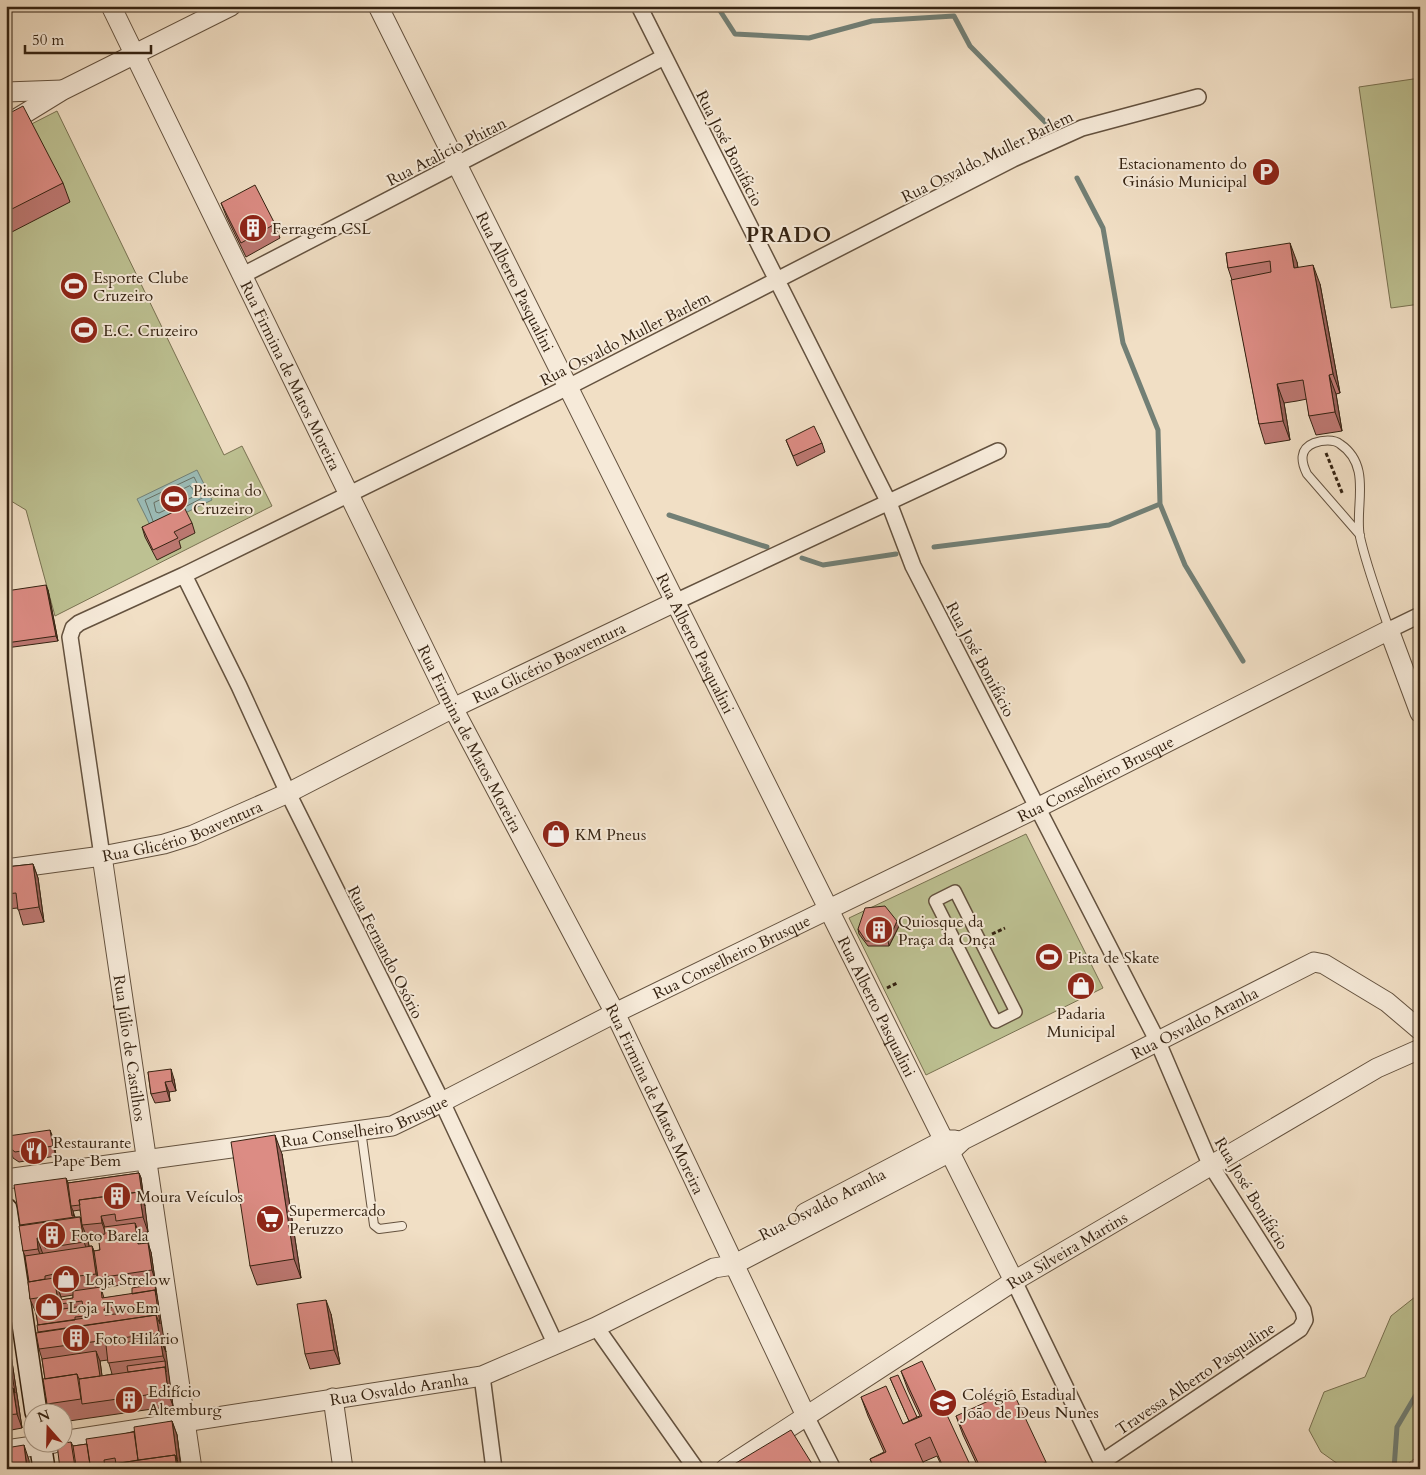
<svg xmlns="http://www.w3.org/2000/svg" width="1426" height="1475" font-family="Cardo,serif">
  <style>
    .green { fill: #bdc192; stroke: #797252 }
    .water { fill: #9bbcb7; stroke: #727f75 }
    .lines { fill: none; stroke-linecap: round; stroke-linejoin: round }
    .shore { stroke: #687064; stroke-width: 1 }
    .stream { stroke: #727f75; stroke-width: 5 }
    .service-casing { stroke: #64523f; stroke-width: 10 }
    .pedestrian-casing { stroke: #64523f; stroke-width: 14 }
    .minor-casing { stroke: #64523f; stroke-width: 18 }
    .tertiary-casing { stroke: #64523f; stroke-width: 21 }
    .secondary-casing { stroke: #352312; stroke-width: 24 }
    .path { stroke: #352312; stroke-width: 3; stroke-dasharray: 4 2.5; stroke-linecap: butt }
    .service { stroke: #f6ead9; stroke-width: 8 }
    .pedestrian { stroke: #f6ead9; stroke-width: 11 }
    .minor { stroke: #f6ead9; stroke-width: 15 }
    .tertiary { stroke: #f6ead9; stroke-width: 19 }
    .secondary { stroke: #f6ead9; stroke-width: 21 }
    .wall { fill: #bd7872; stroke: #352312; fill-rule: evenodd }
    .shaded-wall { fill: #9a625c; stroke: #352312 }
    .building { fill: #dc8c84; stroke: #352312; fill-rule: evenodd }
    .labels { text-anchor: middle; stroke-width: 4; stroke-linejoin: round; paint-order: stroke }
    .street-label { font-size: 16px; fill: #352312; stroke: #f6ead9 }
    .poi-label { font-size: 16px; fill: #352312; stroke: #f6ead9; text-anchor: start }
    .district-label { font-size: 21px; font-weight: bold; letter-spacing: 1px; fill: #352312; stroke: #f6ead9 }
  </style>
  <rect width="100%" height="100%" fill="#f1dfc5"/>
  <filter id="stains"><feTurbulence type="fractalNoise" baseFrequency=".004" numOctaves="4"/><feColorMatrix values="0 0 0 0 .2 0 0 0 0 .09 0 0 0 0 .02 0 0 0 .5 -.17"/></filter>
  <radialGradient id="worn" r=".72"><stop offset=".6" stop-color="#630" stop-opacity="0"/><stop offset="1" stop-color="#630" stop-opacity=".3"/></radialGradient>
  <path class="green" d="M1420,78V304L1391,308L1359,87Z
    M57,111L224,455L242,446L272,506L55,616L26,510L6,498V137Z
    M1026,834L1103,988L926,1075L849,918Z
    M1420,1293V1454L1402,1469H1345L1321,1452L1309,1430L1324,1392L1365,1377L1391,1316Z"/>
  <path class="water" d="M197,470L212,500L152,529L137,499Z"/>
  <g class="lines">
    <path class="shore" d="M190,486L196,493L195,496L159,513L156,512L154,503Z
      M153,521L145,500L194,477L204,497L185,507"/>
    <path class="stream" d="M717,6L735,34L809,38L872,21L954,16L970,46L1051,128
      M1077,178L1103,228L1123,343L1158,430L1160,504L1185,565L1243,661
      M669,515L767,547
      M934,547L1109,525L1160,504
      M802,558L823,565L896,554
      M1394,1469L1397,1427L1420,1388"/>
    <defs>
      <path id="service" d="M1360,535L1307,474C1301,462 1299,449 1314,443C1322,440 1334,439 1340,444C1373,466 1354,507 1360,537C1367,568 1379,599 1389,629
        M361,1130L374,1225L379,1229L402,1226"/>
      <path id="pedestrian" d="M955,891L1016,1012L996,1022L935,901Z"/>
      <path id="minor" d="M639,6L889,503L913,566L1157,1040L1210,1164L1303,1310L1305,1320L1300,1329L1102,1462
        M243,275L664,57
        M184,575L239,686L288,793L442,1102L556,1345
        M675,602L998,451
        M1389,630L1420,615
        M102,856L70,637L73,628L79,623L184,575L568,387L1013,159L1082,128L1198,97
        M1014,1281L1105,1469
        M596,1327L696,1469
        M482,1376L494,1469
        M807,1418L833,1469"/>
      <g id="tertiary">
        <path id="s1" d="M111,6L453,708L615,1013L807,1418"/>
        <path id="s2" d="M378,6L1014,1281"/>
        <path d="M6,92L62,90"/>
        <path d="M6,125L63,90L231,6"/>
        <path id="s3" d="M102,856L192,1469"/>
        <path id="s4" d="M6,869L102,856L164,844L193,835L288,793L453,708L675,602"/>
        <path id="s5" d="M6,1179L392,1126L442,1102L615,1013L1039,807L1389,630L1420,713"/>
        <path d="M805,1213L944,1140H955"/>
        <path d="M333,1398L343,1469"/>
        <path id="s6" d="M62,1441L482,1376L596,1327L714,1268L733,1265L950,1152L963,1140L1314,962L1324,964L1387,1002L1420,1030"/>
        <path d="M6,1450L54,1443"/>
        <path id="s7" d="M725,1469L1014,1281L1377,1068L1420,1049"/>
      </g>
      <path id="secondary" d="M6,1209L36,1412
        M40,1442L44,1469"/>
    </defs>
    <use href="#service" class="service-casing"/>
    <use href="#pedestrian" class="pedestrian-casing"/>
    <use href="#minor" class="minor-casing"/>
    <use href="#tertiary" class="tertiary-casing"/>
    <use href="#secondary" class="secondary-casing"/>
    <path class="path" d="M1326,453L1343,495
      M992,934L1005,928
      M887,988L897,983"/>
    <use href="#service" class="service"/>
    <use href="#pedestrian" class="pedestrian"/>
    <use href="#minor" class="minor"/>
    <use href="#tertiary" class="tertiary"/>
    <use href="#secondary" class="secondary"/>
  </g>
  <path class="wall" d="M6,115L63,183L70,202L6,235Z
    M221,203L275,224L280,238L246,257L227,218Z
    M1226,253L1297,262L1298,268L1320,284L1340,393L1336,394L1342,431L1316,435L1309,416L1307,399L1297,401L1284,403L1290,440L1265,444L1259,424L1232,280L1228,268Z
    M786,440L822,443L825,452L797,466Z
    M192,523L195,533L179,541L181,548L157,560L145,537L142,527Z
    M48,590L58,641L6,648V591Z
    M33,864L38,878L44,922L23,925L18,908L6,909V867Z
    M897,921L899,926L889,946H868L859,934L858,929Z
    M148,1072L174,1079L176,1091L169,1092L170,1101L155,1103L151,1094Z
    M54,1140L56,1156L19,1162L13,1158L10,1148Z
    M282,1154L301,1278L257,1285L250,1266Z
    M139,1173L141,1178L148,1232L139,1233L140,1244L151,1252L155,1280L101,1288L104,1298L132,1294L155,1284L156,1289L173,1406L62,1422V1412H50L47,1404L45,1379L42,1359L39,1349L38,1325L36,1313L30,1299L29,1282L25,1256L23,1251L21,1225L66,1178L68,1183ZM80,1210L82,1221L80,1217H75L73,1211ZM99,1238L100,1250L94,1251L92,1246H89L88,1240ZM58,1289L61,1297L73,1295V1298L61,1300ZM108,1360L112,1374L102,1376L100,1361Z
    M331,1314L340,1364L310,1369L305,1354Z
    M6,1322L22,1428L6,1431Z
    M901,1371L972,1469H943L937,1456L923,1462L926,1469H874L870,1459L884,1452L868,1416L861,1397L903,1424L909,1421L890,1378L917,1417L920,1416L908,1390Z
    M956,1416L1046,1462L1048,1469H979L963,1435Z
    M172,1421L177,1435L181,1469H60L71,1442L73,1446L87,1444Z"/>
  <path class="shaded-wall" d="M1290,243L1297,262L1301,288L1294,268Z
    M1313,265L1320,284L1340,393L1333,374Z
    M1329,375L1336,394L1342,431L1335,412Z
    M1277,384L1284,403L1290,440L1283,421Z
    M46,585L48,590L58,641L56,636Z
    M33,864L38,878L44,922L39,907Z
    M897,921L899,926L889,946L888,941Z
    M171,1069L174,1079L176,1091L172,1081Z
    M165,1082L169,1092L170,1101L167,1091Z
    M50,1130L54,1140L56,1156L53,1146Z
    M275,1135L282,1154L301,1278L294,1259Z
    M139,1173L141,1178L145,1206L143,1201Z
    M66,1178L70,1188L71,1206L73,1211L75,1226L72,1216Z
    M139,1192L145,1206L148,1232L143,1217Z
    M101,1216L106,1231L107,1237L102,1223Z
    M80,1217L83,1225H82L88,1240L91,1261L84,1242Z
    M135,1223L139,1233L142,1254L138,1244Z
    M37,1238L44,1257L45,1268L38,1249Z
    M148,1243L151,1252L155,1280L152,1270Z
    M92,1246L97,1260L98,1278L96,1274Z
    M70,1277L76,1292V1295Z
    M54,1278L61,1297L62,1304H60L57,1295Z
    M155,1284L156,1289L166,1352L159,1333L156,1315Z
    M326,1300L331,1314L340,1364L334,1350Z
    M6,1322L22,1428L17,1414L6,1336Z
    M160,1338L166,1352L173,1406L168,1392L165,1367V1361L163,1356Z
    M96,1351L100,1361L104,1391L100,1381Z
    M172,1421L177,1435L181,1469H180L177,1459Z
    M24,1445L29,1460L30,1469H27Z
    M175,1455L180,1469H177Z"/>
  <path class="building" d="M23,106L63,183L6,212V115Z
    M255,185L275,224L241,243L221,203Z
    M1290,243L1294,268L1313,265L1333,374L1329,375L1335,412L1309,416L1303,380L1277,384L1283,421L1259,424L1231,280L1271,272L1270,261L1228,268L1226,253Z
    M814,426L822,443L793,456L786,440Z
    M184,507L192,523L174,532L178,538L153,550L142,527Z
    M46,585L56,636L6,643V591Z
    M33,864L39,907L18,910L16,893L6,894V867Z
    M885,906L897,921L888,941H866L858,929L865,908Z
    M171,1069L172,1081L165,1082L167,1091L151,1094L148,1072Z
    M50,1130L53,1146L15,1152L10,1148L8,1136Z
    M275,1135L294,1259L250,1266L231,1142Z
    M139,1173L143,1201L139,1192L79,1200L80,1205L71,1206L68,1183Z
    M66,1178L72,1216H74L75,1217L20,1225L14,1185Z
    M139,1192L143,1217L116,1221L115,1214L101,1216L102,1223L82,1225L79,1200Z
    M80,1217L84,1242L45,1248L43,1237L37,1238L38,1249L23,1251L19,1226Z
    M135,1223L138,1244L148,1243L152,1270L98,1278L94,1251L100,1250L98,1235L105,1234L104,1227Z
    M92,1246L96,1274L70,1277L71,1280L56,1283L54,1274L45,1276V1279L29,1282L25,1256Z
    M54,1278L57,1295L30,1299L28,1282Z
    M155,1284L156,1295L155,1290L132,1294V1288Z
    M101,1287L102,1298L155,1290L160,1324L156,1315L38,1332L37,1325L85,1318L82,1301L60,1304V1300L73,1298V1291ZM115,1307L116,1314L105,1315L104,1309Z
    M326,1300L334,1350L305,1354L297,1304Z
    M83,1306L85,1316L75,1317V1320L38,1325L36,1313Z
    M156,1315L159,1333L39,1349L36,1333Z
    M6,1336L15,1393L13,1388L6,1389Z
    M160,1338L163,1356L108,1363L106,1345Z
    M96,1351L100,1376L79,1379L77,1374L45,1379L42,1359Z
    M165,1361L166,1372L165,1367L128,1372L127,1366Z
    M922,1361L972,1469H944L930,1437L915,1444L926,1469H875L870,1459L886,1452L861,1397L886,1386L903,1424L922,1416L901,1371Z
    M165,1367L168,1392L82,1404L79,1379Z
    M77,1374L81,1399L47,1404L43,1379Z
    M898,1375L917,1417L909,1421L890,1378Z
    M13,1388L17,1414L6,1415V1389Z
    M1012,1390L1046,1462L1033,1469H981L956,1416Z
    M172,1421L177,1459L175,1455L138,1460L134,1427Z
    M791,1430L814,1467L811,1469H726Z
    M134,1432L138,1460L116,1464L115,1458L104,1460L105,1469H60L57,1444L71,1442L75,1467L90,1465L86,1439Z
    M87,1444L90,1464L76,1466L73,1446Z
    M24,1445L27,1469H6V1448Z
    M175,1455L177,1469H112V1464Z"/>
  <defs>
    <symbol id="parking-disc" viewBox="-11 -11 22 22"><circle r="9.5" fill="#8f2418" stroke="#f6ead9"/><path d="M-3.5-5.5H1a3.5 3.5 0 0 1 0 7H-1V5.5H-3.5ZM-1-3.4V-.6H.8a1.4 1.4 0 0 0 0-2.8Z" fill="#fff"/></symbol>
    <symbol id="building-disc" viewBox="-11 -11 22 22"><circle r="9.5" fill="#8f2418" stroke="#f6ead9"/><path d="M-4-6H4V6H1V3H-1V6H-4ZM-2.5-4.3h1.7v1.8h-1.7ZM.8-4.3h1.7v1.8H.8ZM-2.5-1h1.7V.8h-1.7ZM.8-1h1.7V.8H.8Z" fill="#fff"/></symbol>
    <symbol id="stadium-disc" viewBox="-11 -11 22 22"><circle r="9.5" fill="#8f2418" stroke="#f6ead9"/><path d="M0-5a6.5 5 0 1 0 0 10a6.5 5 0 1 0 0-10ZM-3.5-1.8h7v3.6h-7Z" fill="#fff"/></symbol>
    <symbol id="shop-disc" viewBox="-11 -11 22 22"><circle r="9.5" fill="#8f2418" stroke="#f6ead9"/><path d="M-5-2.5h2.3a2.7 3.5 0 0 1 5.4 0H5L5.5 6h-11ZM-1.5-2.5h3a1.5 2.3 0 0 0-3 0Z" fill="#fff"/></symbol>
    <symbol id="restaurant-disc" viewBox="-11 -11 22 22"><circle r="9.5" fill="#8f2418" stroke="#f6ead9"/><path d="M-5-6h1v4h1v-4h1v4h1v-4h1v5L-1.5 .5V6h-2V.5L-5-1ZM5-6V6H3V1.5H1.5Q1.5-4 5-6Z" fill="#fff"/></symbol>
    <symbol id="supermarket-disc" viewBox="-11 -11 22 22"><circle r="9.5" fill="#8f2418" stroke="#f6ead9"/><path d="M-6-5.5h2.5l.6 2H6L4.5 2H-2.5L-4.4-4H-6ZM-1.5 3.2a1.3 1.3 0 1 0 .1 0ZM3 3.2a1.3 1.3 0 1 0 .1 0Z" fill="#fff"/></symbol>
    <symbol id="school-disc" viewBox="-11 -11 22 22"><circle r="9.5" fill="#8f2418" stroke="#f6ead9"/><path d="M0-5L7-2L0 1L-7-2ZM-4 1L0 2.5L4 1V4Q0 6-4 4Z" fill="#fff"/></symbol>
  </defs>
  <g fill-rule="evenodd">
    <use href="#parking-disc" x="1250" y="156" width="32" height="32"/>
    <use href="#building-disc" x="237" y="212" width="32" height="32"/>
    <use href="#stadium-disc" x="58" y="270" width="32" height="32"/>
    <use href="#stadium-disc" x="68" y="314" width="32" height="32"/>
    <use href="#stadium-disc" x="158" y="483" width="32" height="32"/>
    <use href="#shop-disc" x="540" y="818" width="32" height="32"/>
    <use href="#building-disc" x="863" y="914" width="32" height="32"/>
    <use href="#stadium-disc" x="1033" y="941" width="32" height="32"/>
    <use href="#shop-disc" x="1065" y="970" width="32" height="32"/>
    <use href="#restaurant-disc" x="18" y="1135" width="32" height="32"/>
    <use href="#building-disc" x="101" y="1180" width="32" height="32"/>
    <use href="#supermarket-disc" x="254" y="1203" width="32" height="32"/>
    <use href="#building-disc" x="36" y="1219" width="32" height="32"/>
    <use href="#shop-disc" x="50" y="1263" width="32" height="32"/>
    <use href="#shop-disc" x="33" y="1291" width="32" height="32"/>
    <use href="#building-disc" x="60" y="1322" width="32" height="32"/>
    <use href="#building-disc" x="113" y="1384" width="32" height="32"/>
    <use href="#school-disc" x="927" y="1387" width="32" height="32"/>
  </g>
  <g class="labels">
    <g class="street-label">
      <text transform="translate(730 148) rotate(63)" y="6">Rua José Bonifácio</text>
      <text transform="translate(446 151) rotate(-27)" y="6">Rua Atalicio Phitan</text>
      <text transform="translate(987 156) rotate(-26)" y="6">Rua Osvaldo Muller Barlem</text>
      <text dy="6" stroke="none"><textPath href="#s2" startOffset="308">Rua Alberto Pasqualini</textPath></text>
      <text transform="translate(625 338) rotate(-27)" y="6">Rua Osvaldo Muller Barlem</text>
      <text dy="6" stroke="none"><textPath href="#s1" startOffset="411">Rua Firmina de Matos Moreira</textPath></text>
      <text dy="6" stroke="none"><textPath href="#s2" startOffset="712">Rua Alberto Pasqualini</textPath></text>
      <text transform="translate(981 659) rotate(62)" y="6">Rua José Bonifácio</text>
      <text dy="6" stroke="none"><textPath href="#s4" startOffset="586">Rua Glicério Boaventura</textPath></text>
      <text dy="6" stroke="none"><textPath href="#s1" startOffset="816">Rua Firmina de Matos Moreira</textPath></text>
      <text dy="6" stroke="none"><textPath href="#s5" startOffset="1174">Rua Conselheiro Brusque</textPath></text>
      <text dy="6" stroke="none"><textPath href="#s4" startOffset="181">Rua Glicério Boaventura</textPath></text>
      <text transform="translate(386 952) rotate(63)" y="6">Rua Fernando Osório</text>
      <text dy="6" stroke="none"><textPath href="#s5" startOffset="769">Rua Conselheiro Brusque</textPath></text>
      <text dy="6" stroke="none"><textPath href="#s2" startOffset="1118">Rua Alberto Pasqualini</textPath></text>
      <text dy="6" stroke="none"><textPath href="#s6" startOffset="1222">Rua Osvaldo Aranha</textPath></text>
      <text dy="6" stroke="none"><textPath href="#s3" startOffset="194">Rua Júlio de Castilhos</textPath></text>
      <text dy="6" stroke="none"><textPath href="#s1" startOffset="1221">Rua Firmina de Matos Moreira</textPath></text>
      <text dy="6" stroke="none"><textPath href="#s5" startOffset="364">Rua Conselheiro Brusque</textPath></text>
      <text transform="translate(1252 1193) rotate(59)" y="6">Rua José Bonifácio</text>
      <text transform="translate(822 1204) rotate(-27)" y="6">Rua Osvaldo Aranha</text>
      <text dy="6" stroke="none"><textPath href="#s7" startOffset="406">Rua Silveira Martins</textPath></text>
      <text transform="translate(1195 1378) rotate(-34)" y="6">Travessa Alberto Pasqualine</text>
      <text dy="6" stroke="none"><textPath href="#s6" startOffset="341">Rua Osvaldo Aranha</textPath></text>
    </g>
    <g class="poi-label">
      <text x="1247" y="169" text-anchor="end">Estacionamento do<tspan x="1247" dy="18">Ginásio Municipal</tspan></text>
      <text x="272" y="234">Ferragem CSL</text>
      <text x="93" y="283">Esporte Clube<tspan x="93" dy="18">Cruzeiro</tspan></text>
      <text x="103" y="336">E.C. Cruzeiro</text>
      <text x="193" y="496">Piscina do<tspan x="193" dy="18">Cruzeiro</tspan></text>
      <text x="575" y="840">KM Pneus</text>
      <text x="898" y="927">Quiosque da<tspan x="898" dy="18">Praça da Onça</tspan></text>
      <text x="1068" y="963">Pista de Skate</text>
      <text x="1081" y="1019" text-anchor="middle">Padaria<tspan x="1081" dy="18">Municipal</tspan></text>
      <text x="53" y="1148">Restaurante<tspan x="53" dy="18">Pape Bem</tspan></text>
      <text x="136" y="1202">Moura Veículos</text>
      <text x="289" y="1216">Supermercado<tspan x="289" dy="18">Peruzzo</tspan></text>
      <text x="71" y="1241">Foto Barela</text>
      <text x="85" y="1285">Loja Strelow</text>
      <text x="68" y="1313">Loja TwoEm</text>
      <text x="95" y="1344">Foto Hilário</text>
      <text x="148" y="1397">Edifício<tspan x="148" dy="18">Altemburg</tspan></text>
      <text x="962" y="1400">Colégio Estadual<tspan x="962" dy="18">João de Deus Nunes</tspan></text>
    </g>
    <g class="district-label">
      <text x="789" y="242">PRADO</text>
    </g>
  </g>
  <rect width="1426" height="1475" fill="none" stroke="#f1dfc5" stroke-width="25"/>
  <rect x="8" y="8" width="1411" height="1460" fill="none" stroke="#352312" stroke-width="2.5"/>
  <rect x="12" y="12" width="1401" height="1450" fill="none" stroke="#352312"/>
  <g transform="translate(48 1428) rotate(340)"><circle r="24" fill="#f6ead9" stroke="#a99a89"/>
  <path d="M0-4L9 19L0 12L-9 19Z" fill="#8f2418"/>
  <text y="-8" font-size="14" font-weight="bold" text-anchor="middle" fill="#352312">N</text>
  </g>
  <path d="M25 45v8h126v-8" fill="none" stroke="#352312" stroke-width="2.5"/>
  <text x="32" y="45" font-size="15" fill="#352312" stroke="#f6ead9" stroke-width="4" paint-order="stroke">50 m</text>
  <rect width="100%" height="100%" filter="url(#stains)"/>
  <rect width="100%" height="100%" fill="url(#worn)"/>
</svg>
